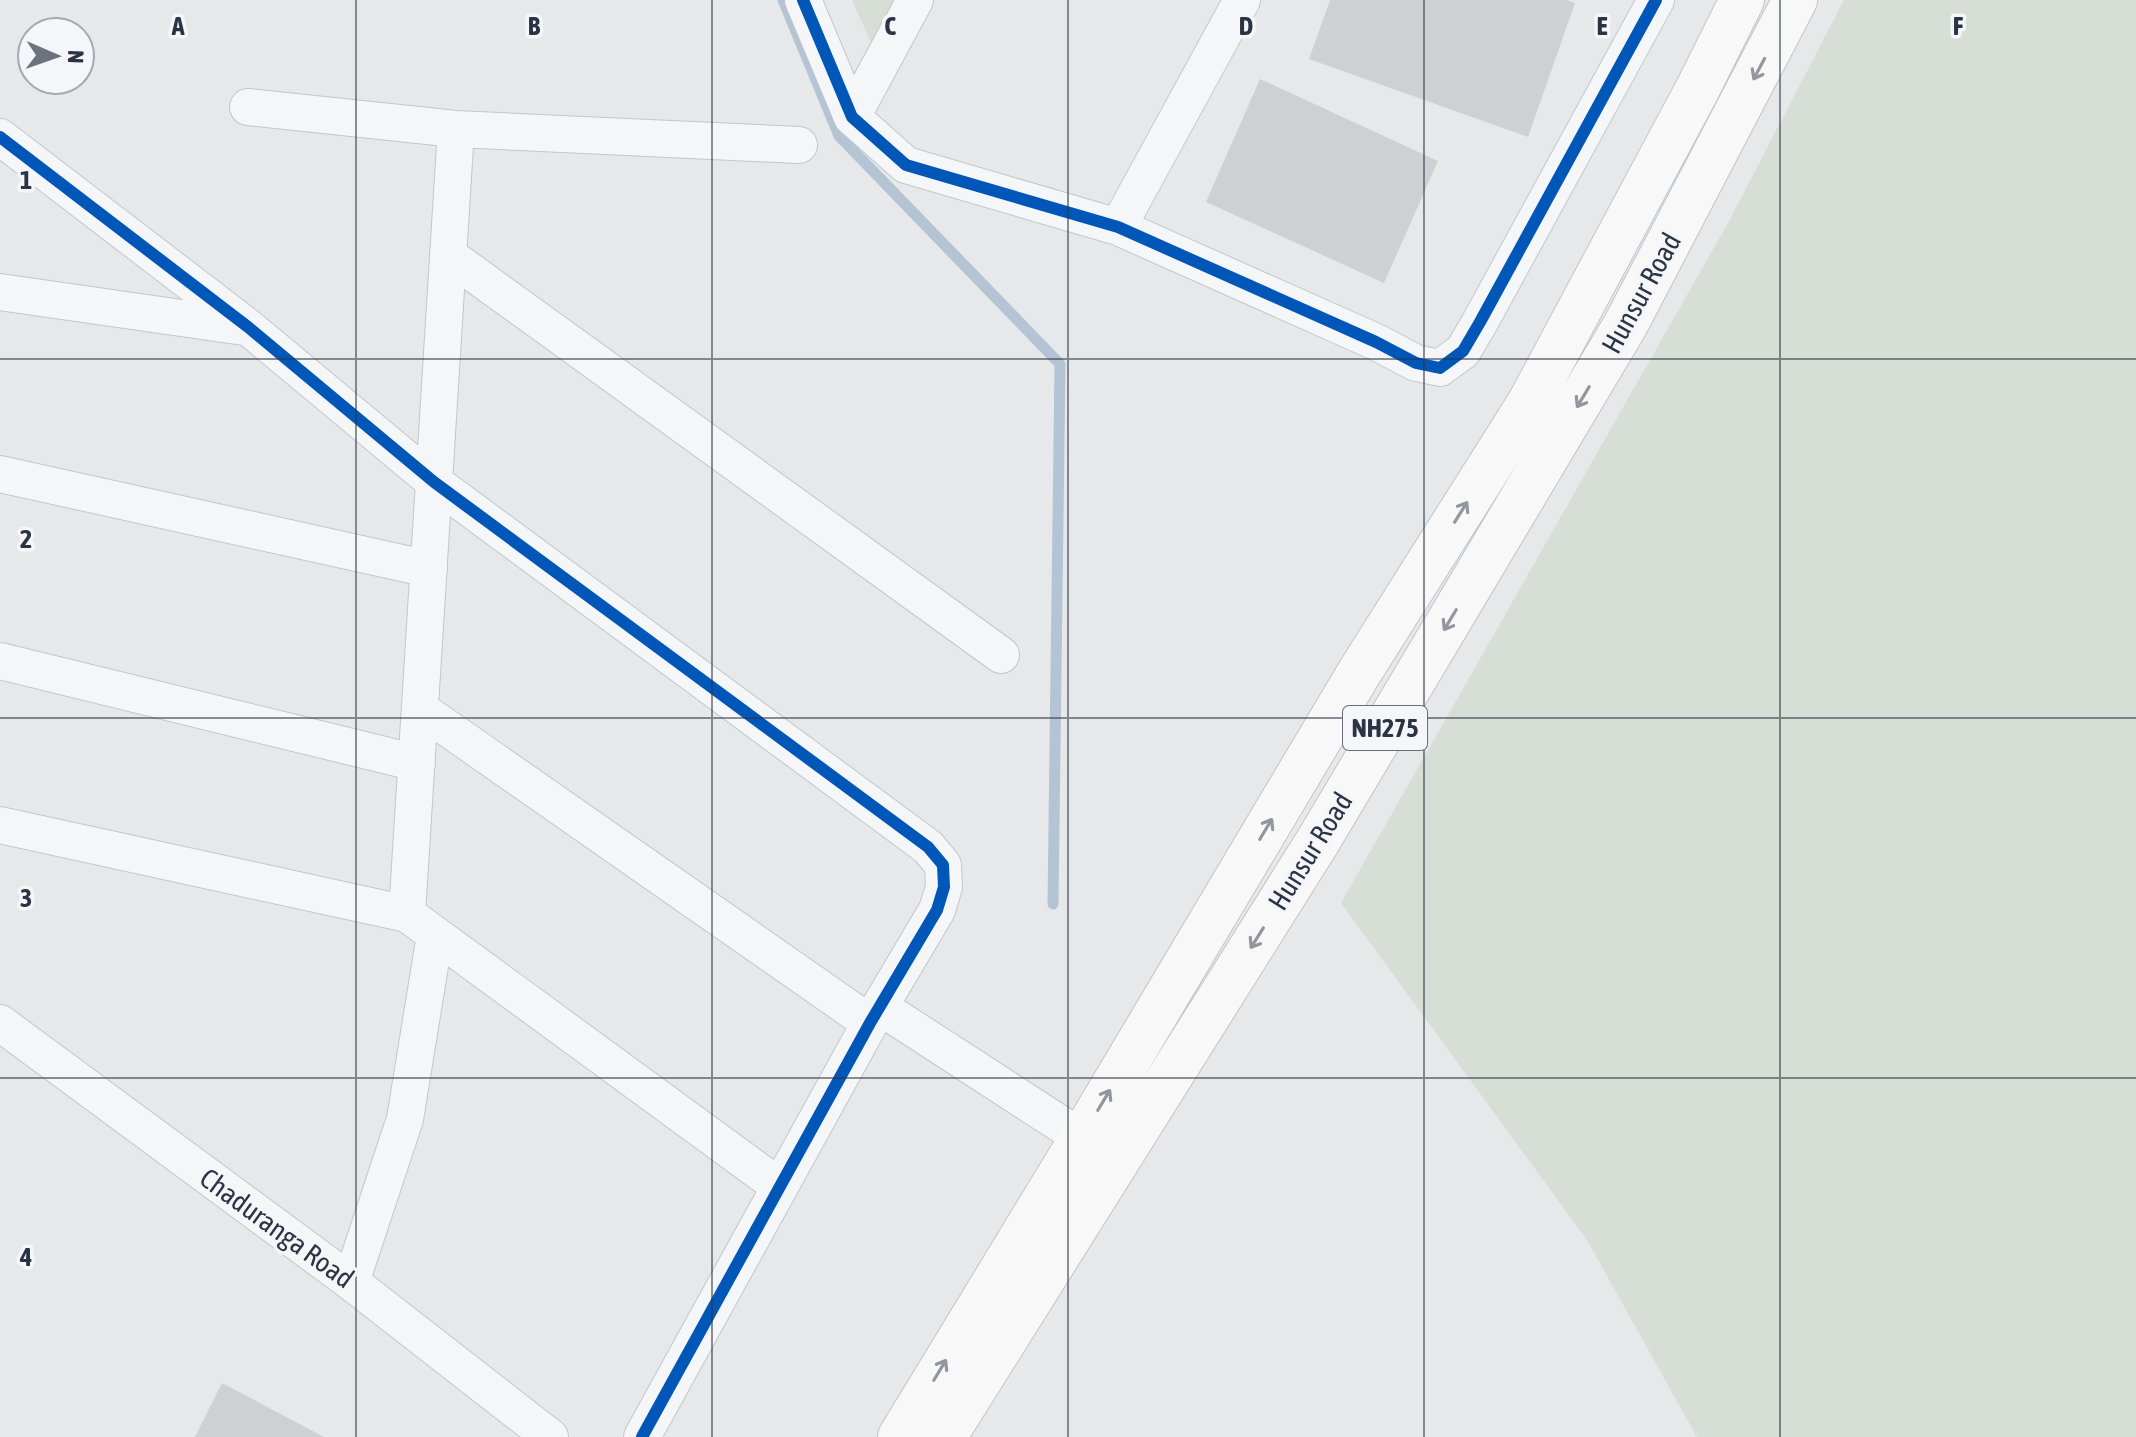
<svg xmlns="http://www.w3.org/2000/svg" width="2136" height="1437" font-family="'Asap Condensed',sans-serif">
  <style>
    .green { fill: #d6ded6 }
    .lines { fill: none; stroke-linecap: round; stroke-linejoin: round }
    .stream { stroke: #b4c4d5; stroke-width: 11 }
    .building { fill: #ced0d3 }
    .minor-casing { stroke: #c4c6c8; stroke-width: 38 }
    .major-casing { stroke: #c2c5c8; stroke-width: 46 }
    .minor { stroke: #f5f6f7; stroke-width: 36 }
    .major { stroke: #f8f8f8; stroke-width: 44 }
    .cycleway-casing { stroke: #f4f6f9; stroke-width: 17 }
    .cycleway { stroke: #0057b8; stroke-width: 12 }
    .oneway { stroke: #92969e }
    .grid { fill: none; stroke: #2b3445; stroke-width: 2; stroke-opacity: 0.55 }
    .labels { text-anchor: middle; stroke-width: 7; stroke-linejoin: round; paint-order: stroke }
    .shield { fill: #f4f6f9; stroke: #676e7b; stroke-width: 2 }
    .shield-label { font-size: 26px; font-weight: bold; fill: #2b3445 }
    .street-label { font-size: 28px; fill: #2b3445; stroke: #f4f6f9 }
    .grid-label { font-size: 26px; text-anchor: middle; font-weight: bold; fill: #2b3445; stroke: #f4f6f9; stroke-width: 7; stroke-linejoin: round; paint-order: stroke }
  </style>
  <rect width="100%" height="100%" fill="#e6e8ea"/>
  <path class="green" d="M852,0H900L874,49Z
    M1844,0H2136V1437H1697L1587,1240L1341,903L1728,223Z"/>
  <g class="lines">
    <path class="stream" d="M783,0L839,136L1060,364L1053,904"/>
  </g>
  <path class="building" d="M1330,0H1567L1575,3L1528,137L1309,59Z
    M1260,79L1438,161L1384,283L1206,202Z
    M222,1383L324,1437H195Z"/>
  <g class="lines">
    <defs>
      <path id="minor" d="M803,0L852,117L906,165L1118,227L1376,342L1416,363L1440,368L1463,351L1480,322L1656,0
        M248,107L456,129L799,145
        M852,117L915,0
        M0,137L248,327L434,482L928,847L943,865L944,887L937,910L870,1023L642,1437
        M1118,227L1242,0
        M448,255L1001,655
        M0,292L244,327
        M0,474L429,569
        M0,661L417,763
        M420,709L870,1023
        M0,825L407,914L780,1187
        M407,914L456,129
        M880,1007L1082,1138
        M0,1023L351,1282L550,1437
        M351,1282L405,1119L435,935"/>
      <path id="major" d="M900,1437L1082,1138L1359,673L1530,402L1697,90L1742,0
        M944,1437L1318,841L1626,324L1795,0"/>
    </defs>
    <use href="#minor" class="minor-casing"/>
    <use href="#major" class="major-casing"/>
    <use href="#minor" class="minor"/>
    <use href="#major" class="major"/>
    <defs>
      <path id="cycleway" d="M803,0L852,117L906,165L1118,227L1376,342L1416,363L1440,368L1463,351L1480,322L1656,0
        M0,137L248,327L434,482L928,847L943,865L944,887L937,910L870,1023L642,1437"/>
    </defs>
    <use href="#cycleway" class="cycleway-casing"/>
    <use href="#cycleway" class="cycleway"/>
  </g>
  <defs><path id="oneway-shaft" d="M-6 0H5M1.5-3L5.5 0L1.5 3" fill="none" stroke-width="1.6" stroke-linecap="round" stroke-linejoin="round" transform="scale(2)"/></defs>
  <g class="oneway">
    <use href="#oneway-shaft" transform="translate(1759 69) rotate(118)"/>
    <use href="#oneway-shaft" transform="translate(1583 397) rotate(121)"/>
    <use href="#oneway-shaft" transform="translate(1461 512) rotate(-58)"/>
    <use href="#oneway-shaft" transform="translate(1450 620) rotate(121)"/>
    <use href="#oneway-shaft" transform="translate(1266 829) rotate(-59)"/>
    <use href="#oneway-shaft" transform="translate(1257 938) rotate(122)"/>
    <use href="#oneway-shaft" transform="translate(1104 1100) rotate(-59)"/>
    <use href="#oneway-shaft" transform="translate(940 1370) rotate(-59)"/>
  </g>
  <path class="grid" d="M356,0V1437M712,0V1437M1068,0V1437M1424,0V1437M1780,0V1437M0,359H2136M0,718H2136M0,1078H2136"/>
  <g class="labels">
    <rect class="shield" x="1343" y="706" width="84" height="44" rx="6"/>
    <g class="shield-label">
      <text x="1385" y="737">NH275</text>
    </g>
    <g class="street-label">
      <text transform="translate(1641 293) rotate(-61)" y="10">Hunsur Road</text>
      <text transform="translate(1310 851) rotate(-58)" y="10">Hunsur Road</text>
      <text transform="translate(277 1228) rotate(36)" y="10">Chaduranga Road</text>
    </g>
  </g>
  <g class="grid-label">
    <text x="178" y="35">A</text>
    <text x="534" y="35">B</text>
    <text x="890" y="35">C</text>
    <text x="1246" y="35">D</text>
    <text x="1602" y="35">E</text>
    <text x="1958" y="35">F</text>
    <text x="26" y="189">1</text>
    <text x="26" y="548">2</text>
    <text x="26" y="907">3</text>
    <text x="26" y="1266">4</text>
  </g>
  <g transform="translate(56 56) rotate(92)"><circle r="38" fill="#f4f6f9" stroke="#a4a8b1" stroke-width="2"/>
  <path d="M0-6L14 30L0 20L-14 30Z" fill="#6c737f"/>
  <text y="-12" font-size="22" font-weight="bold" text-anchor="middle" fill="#2b3445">N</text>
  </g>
</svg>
